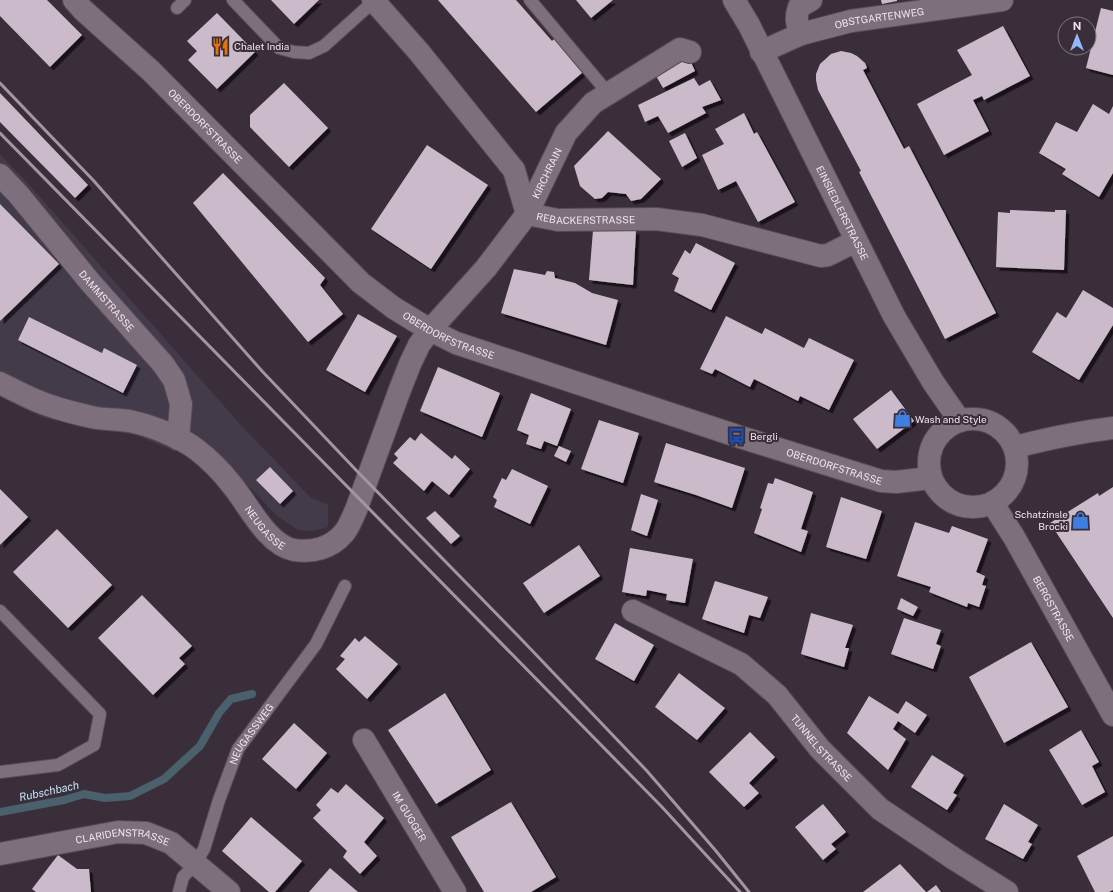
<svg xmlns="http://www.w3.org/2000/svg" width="1113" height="892" font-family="'Public Sans',sans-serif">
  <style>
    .industrial { fill: #433a4a }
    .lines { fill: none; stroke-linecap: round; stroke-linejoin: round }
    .stream { stroke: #4a606d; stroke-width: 8 }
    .building { fill: #cbbbca; filter: url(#shadow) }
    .lane-casing { stroke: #574c57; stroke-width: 14 }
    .street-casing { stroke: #574c57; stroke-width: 24 }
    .secondary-casing { stroke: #574c57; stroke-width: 24 }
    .lane { stroke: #7e6f7d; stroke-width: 12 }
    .street { stroke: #7e6f7d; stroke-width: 22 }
    .secondary { stroke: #7e6f7d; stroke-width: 22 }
    .rail { stroke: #a297a1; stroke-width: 3 }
    .labels { text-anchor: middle; stroke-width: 4; stroke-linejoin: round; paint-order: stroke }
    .street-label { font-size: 10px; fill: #efe6ee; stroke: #3b2e3b }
    .poi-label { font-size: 10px; fill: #efe6ee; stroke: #3b2e3b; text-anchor: start }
    .water-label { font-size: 11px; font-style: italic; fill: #c3e4f8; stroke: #3b2e3b }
  </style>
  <defs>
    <filter id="shadow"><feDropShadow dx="3.5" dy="3.5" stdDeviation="0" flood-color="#0009"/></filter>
  </defs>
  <rect width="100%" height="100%" fill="#3b2e3b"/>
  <path class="industrial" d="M0,154L25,180L239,423L310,497L328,505V527L313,531L298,530L276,515L208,443L174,451L136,435L43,418L0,396Z"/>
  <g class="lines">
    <path class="stream" d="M0,812L64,800L84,794L105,798L130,796L164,779L200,746L219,713L231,699L252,694"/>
  </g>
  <path class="building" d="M0,0H47L82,35L50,67L0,16Z
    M271,0H319L294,24Z
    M438,0H516L552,41L554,39L583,72L536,112Z
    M576,0H613L591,18Z
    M881,0H897V1L882,4Z
    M1101,8L1113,11V75L1086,68Z
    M217,13L255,52L217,89L188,60L197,51L187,41Z
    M1003,26L1030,76L984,100L982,96L973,100L989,131L944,155L917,104L972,75L957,50Z
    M841,51L851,53L857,56L865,63L867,68L863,70L904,149L909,146L996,313L945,339L859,172L861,171L818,90L816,80V74L820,64L831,54Z
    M688,56L695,71L663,88L655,74Z
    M694,78L699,86L710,80L721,100L702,107L706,113L668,133L658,116L645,122L638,105Z
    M284,83L328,128L289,167L250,127V115Z
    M0,93L88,185L75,198L0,122Z
    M1093,104L1109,114L1113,106V173L1099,197L1062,174L1066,169L1039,153L1056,122L1077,132Z
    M744,113L754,134L757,132L795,202L758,222L736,181L718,190L702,155L724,144L715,129Z
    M608,131L661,179L641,199L631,201L626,194L608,192L602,198L595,199L580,186L574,166Z
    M685,133L697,158L682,167L669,141Z
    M427,145L488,185L431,269L371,229Z
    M223,173L325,278L320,285L343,314L308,342L193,203Z
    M0,204L59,264L0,321Z
    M1010,210L1055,212V210H1066L1064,270L996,267L998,212L1010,213Z
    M593,230L636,231L633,285L589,280Z
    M696,243L735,263L711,310L674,291L679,278L672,274L685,250L690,254Z
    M514,269L545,275L547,271L554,272L555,278L575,283L592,293L618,300L606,345L501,313Z
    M1083,290L1113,308V325L1079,380L1032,352L1057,312L1066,318Z
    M358,314L397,336L365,392L326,370Z
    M726,316L762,334L765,328L804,348L809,338L854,360L829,410L800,396L798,401L754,379L750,387L715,369L712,374L700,369Z
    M29,317L102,353L104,348L137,365L123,393L18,340Z
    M438,367L500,393L482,437L420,411Z
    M891,390L914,421L877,449L853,419Z
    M531,393L571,409L557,446L544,441L541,449L526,444L529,435L517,430Z
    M599,420L639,433L623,483L581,469Z
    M421,433L452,459L455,455L470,469L449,495L432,481L424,491L393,463L398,458L394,454L410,437L415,441Z
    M666,443L745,468L732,508L696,495L654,482Z
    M559,446L571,451L566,462L554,456Z
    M270,467L293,491L280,504L256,480Z
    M512,469L548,486L530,524L494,507L497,500L493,497L502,478L506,480Z
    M775,478L813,492L801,529L808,531L801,552L754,533L762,509L760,508L768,483L773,484Z
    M1113,487V618L1050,523L1098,493L1099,496Z
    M0,489L28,517L0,545Z
    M641,494L658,500L647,536L631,530Z
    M841,497L882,511L866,559L826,547Z
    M435,511L460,536L451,544L426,518Z
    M915,522L949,533L952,526L988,539L976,572L985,576L982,585L986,586L979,607L968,603L967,607L929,592L931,587L897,576Z
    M57,529L112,585L68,628L13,572Z
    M579,545L600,576L544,613L523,583Z
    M630,548L693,559L685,603L666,600L667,594L647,590L646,596L622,592Z
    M715,581L768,597L760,618L749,615L744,633L702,619Z
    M142,595L192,646L179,658L185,664L153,695L98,638Z
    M901,598L918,607L913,616L897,609Z
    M811,613L853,625L845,648H849L844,667L801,654Z
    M904,618L941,630L936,644L941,646L933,669L891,654Z
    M615,623L654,645L634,681L595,659Z
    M365,636L398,664L367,699L336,669L345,659L340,656L355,638L359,642Z
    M1031,642L1068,707L1004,743L969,677Z
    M679,673L725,708L697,740L655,707Z
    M445,693L491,770L436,804L388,730Z
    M869,696L898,714L906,701L927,715L915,733L898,721L893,729L906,739L888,770L847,733Z
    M294,723L327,753L296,789L262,759Z
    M1081,730L1099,762L1092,766L1105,792L1082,805L1049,750Z
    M750,732L775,757L749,783L759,793L744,807L709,772Z
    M932,755L964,775L953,793L957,795L947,810L911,787Z
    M346,784L384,818L364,842L377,856L360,874L343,857L347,851L313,818L321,810L316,805L331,788L338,793Z
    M511,802L556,877L531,892H484L451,837Z
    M823,804L846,832L831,844L836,849L823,860L795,827Z
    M1004,804L1038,825L1028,842L1032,844L1023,859L985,839Z
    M251,817L302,861L275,892H269L222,851Z
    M1113,836V890L1109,892H1095L1077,856Z
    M58,855L77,869H89L91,892H36L32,889Z
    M900,864L926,892H863Z
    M330,868L358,892H309Z
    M936,885L941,892H927Z"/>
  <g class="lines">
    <defs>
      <g id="lane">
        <path d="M233,0L279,48L294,52L309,53L324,46L374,1"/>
        <path d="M530,0L608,93"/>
        <path d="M177,8L185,0"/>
        <path d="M0,611L100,714L94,745L58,765L0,772"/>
        <path id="s1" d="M179,892L183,877L195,864L204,849L219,800L238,749L316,644L345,586"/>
      </g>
      <g id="street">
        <path id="s2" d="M74,0L83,10L151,71L361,283L394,308L430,330L456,343L737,436L881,481L896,482L931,478"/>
        <path id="s3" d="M373,0L419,52L514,170L527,214L558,220L656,219L702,225L821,256L828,255L856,241"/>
        <path d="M801,34C797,24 795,18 799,7L811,0"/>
        <path id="s4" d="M761,52L801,34L851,21L1002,0"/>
        <path id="s5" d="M0,175L18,194L90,282L163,364L174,380L181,404L178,439"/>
        <path id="s6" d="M0,383C12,389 23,395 35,400C51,407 70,412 87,416C101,420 115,419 129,421C150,425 180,437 196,449C209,459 222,472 232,485C248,504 267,545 294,550C312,553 331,548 343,534C349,528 352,518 356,510L399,392L410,364L419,345L430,330L486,268L527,214L566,133L593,103L680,49L690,52"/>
        <path id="s7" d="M633,611L741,664L777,695L820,749L880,809L956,860L1007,892"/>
        <path id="s8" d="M364,740L455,892"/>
        <path id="s9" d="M0,854L118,832L146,833L171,843L229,892"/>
      </g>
      <g id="secondary">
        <path id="s10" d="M734,0L749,25L894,316L933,382L960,421"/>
        <circle cx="973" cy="463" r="44"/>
        <path d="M1015,447C1047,439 1080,432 1113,428"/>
        <path id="s11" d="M993,504L1014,537L1113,715"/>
      </g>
    </defs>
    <use href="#lane" class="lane-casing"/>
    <use href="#street" class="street-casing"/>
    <use href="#secondary" class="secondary-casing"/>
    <use href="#lane" class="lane"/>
    <use href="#street" class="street"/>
    <use href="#secondary" class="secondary"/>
    <path class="rail" d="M0,83L93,180L262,371L355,469L523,641L647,771L716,851L749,892
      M0,133L662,807L740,892"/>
  </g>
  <defs>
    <symbol id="restaurant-bare" viewBox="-9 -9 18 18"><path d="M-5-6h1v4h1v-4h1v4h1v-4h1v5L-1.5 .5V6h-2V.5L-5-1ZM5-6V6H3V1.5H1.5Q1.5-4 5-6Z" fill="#e8710a" stroke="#3b2e3b" stroke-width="2.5" paint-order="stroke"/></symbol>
    <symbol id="shop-bare" viewBox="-9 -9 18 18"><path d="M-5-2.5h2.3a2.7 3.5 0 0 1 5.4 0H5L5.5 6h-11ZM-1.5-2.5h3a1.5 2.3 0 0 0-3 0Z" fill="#3f7fe0" stroke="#3b2e3b" stroke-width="2.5" paint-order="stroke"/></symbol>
    <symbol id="bus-bare" viewBox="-9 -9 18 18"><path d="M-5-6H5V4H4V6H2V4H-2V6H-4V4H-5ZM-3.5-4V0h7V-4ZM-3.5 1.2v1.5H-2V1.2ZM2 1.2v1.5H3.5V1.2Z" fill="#1a4fb4" stroke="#3b2e3b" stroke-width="2.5" paint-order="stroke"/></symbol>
  </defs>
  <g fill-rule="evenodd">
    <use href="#restaurant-bare" x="208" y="34" width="25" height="25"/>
    <use href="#shop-bare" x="890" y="406" width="25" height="25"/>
    <use href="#bus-bare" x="724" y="424" width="25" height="25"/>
    <use href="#shop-bare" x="1068" y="508" width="25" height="25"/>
  </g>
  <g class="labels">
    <g class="street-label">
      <text dy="4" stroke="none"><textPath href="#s4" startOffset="124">OBSTGARTENWEG</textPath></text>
      <text dy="4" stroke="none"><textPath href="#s2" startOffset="182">OBERDORFSTRASSE</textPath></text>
      <text dy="4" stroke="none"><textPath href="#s6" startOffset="825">KIRCHRAIN</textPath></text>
      <text dy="4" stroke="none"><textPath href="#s10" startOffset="239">EINSIEDLERSTRASSE</textPath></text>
      <text dy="4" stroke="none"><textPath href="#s3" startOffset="326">REBACKERSTRASSE</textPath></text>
      <text dy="4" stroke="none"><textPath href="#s5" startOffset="165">DAMMSTRASSE</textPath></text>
      <text dy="4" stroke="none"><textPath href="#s2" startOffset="506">OBERDORFSTRASSE</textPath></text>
      <text dy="4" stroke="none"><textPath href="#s2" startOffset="914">OBERDORFSTRASSE</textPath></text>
      <text dy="4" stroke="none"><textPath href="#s6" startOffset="314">NEUGASSE</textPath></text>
      <text dy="4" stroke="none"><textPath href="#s11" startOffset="121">BERGSTRASSE</textPath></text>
      <text dy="4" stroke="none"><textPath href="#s1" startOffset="176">NEUGASSWEG</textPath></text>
      <text dy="4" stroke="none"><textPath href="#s7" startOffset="237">TUNNELSTRASSE</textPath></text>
      <text dy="4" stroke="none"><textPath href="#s8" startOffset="89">IM GUGGER</textPath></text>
      <text dy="4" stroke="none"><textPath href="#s9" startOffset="125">CLARIDENSTRASSE</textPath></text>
    </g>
    <g class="poi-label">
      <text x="234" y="50">Chalet India</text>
      <text x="915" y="423">Wash and Style</text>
      <text x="750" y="440">Bergli</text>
      <text x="1068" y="518" text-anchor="end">Schatzinsle<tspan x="1068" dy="12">Brocki</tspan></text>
    </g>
    <g class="water-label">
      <text transform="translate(49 791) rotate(-12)" y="4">Rubschbach</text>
    </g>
  </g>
  <g transform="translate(1077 36)"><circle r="19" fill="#3b2e3b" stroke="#837883"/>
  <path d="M0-3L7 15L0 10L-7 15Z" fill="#8fb8fd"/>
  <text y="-6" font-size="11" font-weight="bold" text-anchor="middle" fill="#efe6ee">N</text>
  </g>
</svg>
